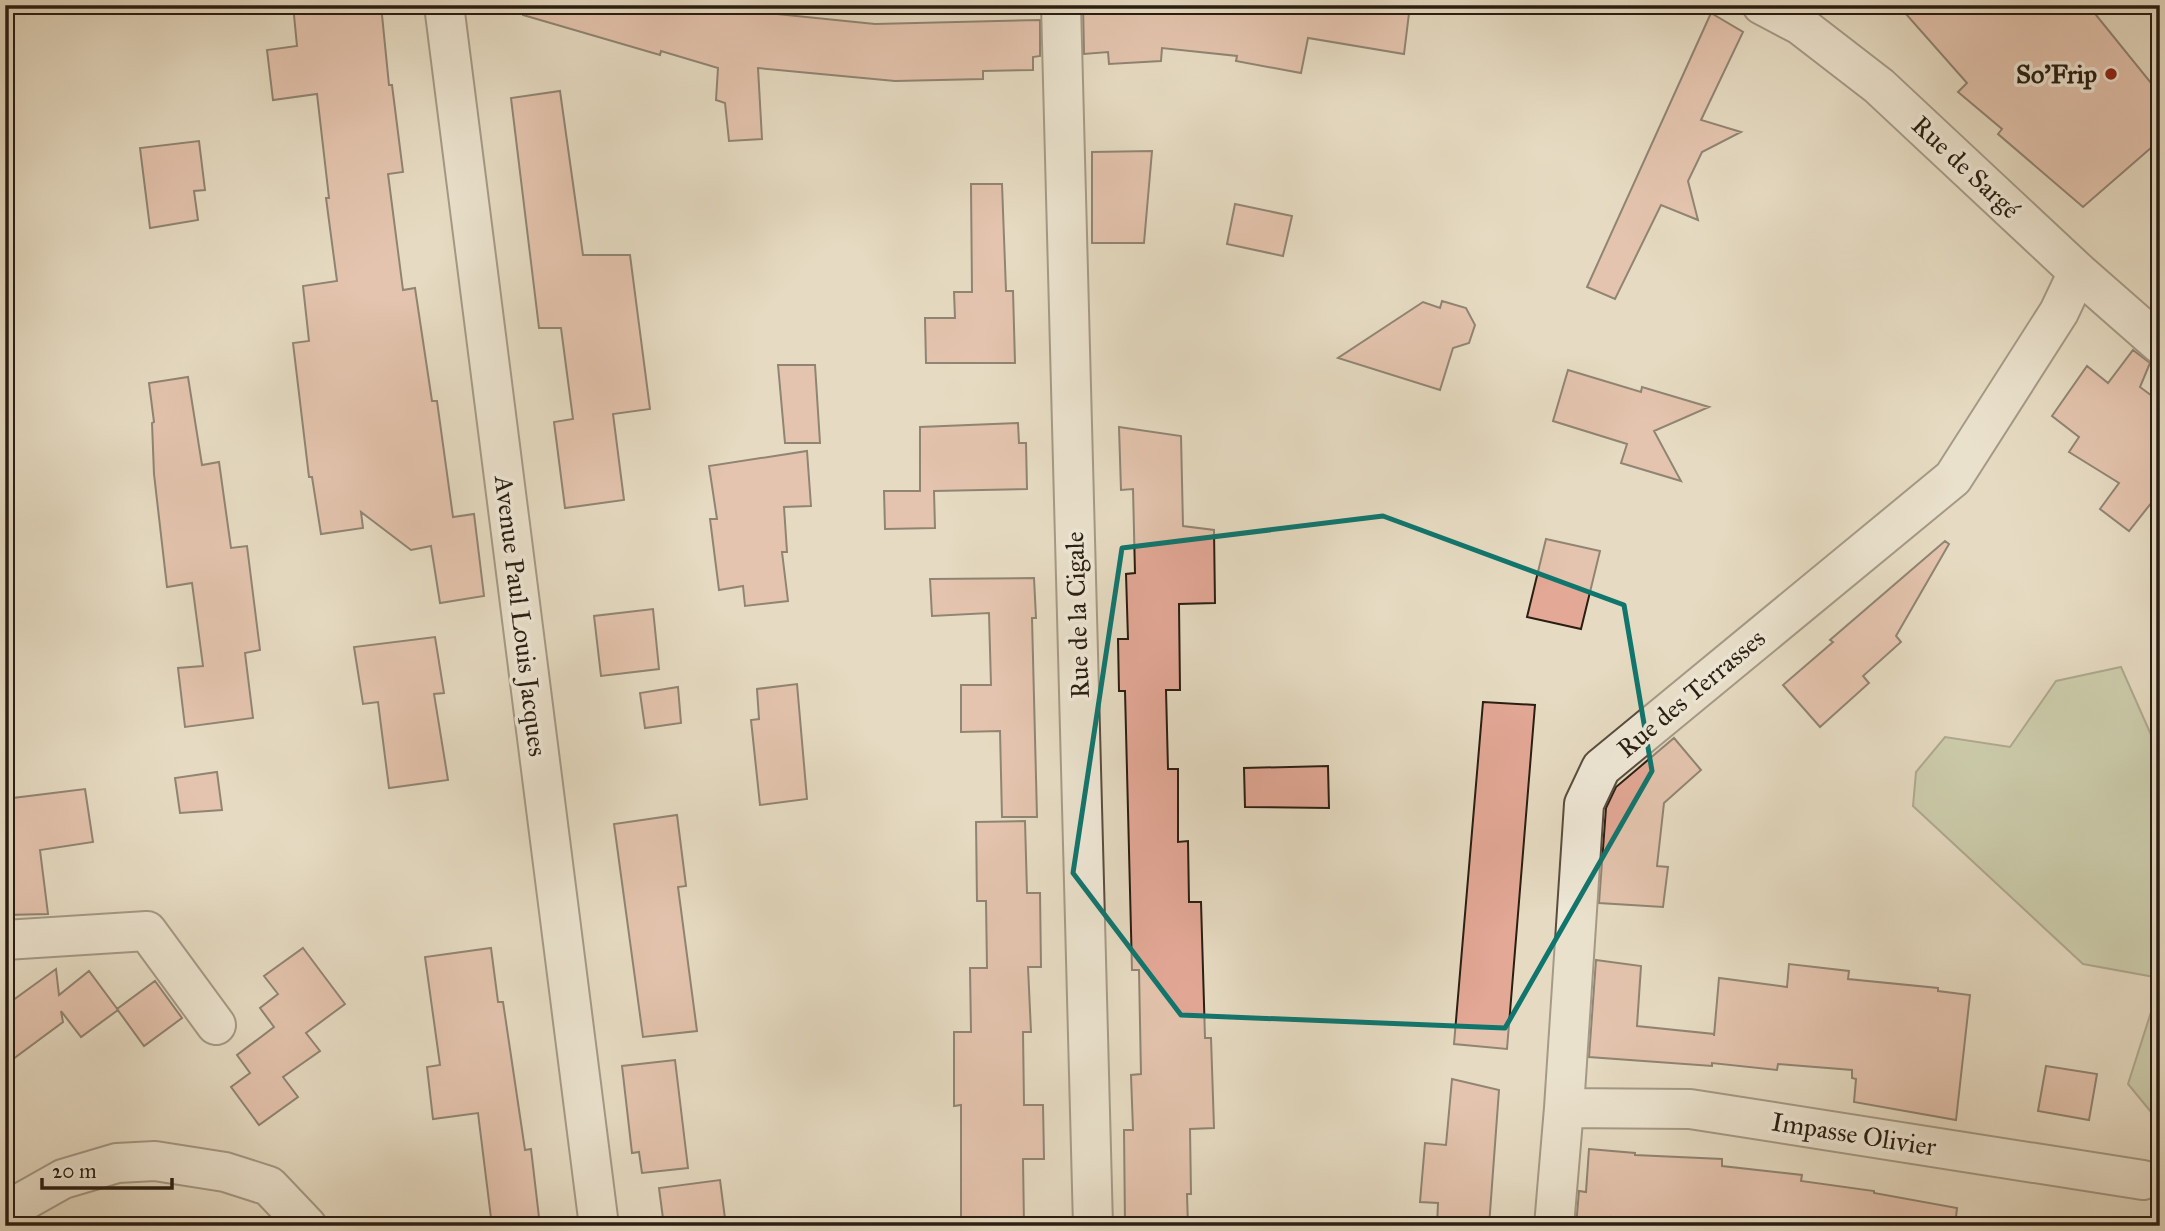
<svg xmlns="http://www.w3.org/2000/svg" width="2165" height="1231" font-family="'IM FELL Great Primer',serif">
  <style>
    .green { fill: #b1c197; stroke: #6d7054; stroke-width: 2 }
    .building { fill: #e3a896; stroke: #291e12; stroke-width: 2 }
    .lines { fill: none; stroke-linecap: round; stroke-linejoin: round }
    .street-casing { stroke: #584d3e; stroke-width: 42 }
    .street { stroke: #efe8d7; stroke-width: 38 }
    .marked { fill: none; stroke: #0f766e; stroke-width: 5; stroke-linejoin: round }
    .poi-dot { fill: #8f2418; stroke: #efe8d7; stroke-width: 2.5 }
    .labels { text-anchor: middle; stroke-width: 7; stroke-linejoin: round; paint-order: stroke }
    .poi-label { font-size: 26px; font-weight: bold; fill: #291e12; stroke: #efe8d7; text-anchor: end }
    .street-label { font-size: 26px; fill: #291e12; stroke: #efe8d7 }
  </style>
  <rect width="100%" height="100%" fill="#e6dbc2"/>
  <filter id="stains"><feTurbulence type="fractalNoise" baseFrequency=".00286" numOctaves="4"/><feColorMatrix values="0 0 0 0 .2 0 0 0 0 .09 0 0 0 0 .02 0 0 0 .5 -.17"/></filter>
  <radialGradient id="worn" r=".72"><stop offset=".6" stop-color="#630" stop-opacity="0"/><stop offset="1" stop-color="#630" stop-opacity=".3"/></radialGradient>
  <path class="green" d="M2121,667L2160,755V978L2083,964L1913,806L1916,772L1945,737L2010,747L2056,681Z
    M2160,984V1226H2153L2157,1214L2159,1182L2156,1118L2128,1084Z"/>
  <path class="building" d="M293,5H381L389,85H392L403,172L388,174L403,290L415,288L432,401H437L453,517L474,514L484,596L440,603L431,546L411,550L361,512L363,528L321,534L312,477H309L293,343L309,341L303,286L337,281L326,198H329L317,94L273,100L267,50L297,46Z
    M524,5H730L728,9L875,24L1040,20V56L1033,57V70L983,71V79L895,81L758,68L762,139L729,141L725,103L716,100L718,68L661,51L660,55L523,15Z
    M1083,5H1410L1404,54L1308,38L1301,73L1236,61L1237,56L1162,48L1161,61L1109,64L1108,52L1084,54Z
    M1898,5H2088L2160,94V140L2083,207L1998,134L2002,129L1958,92L1967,83Z
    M1711,13L1743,32L1701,120L1741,132L1702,152L1688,181L1698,220L1661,205L1615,299L1587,287Z
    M560,91L583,255H630L650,409L613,414L624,500L565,508L554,422L573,419L561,328H539L511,98Z
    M199,141L205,190L194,191L198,220L150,228L140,148Z
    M1152,151L1144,243H1092V152Z
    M971,184H1002L1006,291H1013L1015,363H926L925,318H955L954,292H972Z
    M1235,204L1292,216L1283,256L1227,244Z
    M1442,301L1466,308L1475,325L1469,343L1453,348L1440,390L1338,358L1423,302L1440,308Z
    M2133,350L2150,363L2140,387L2160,402V492L2129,531L2100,509L2119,483L2069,452L2079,437L2052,416L2087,366L2108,383Z
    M778,365H815L820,443H785Z
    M1568,370L1641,392L1642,387L1709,407L1654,431L1681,481L1621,463L1627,444L1553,421Z
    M188,377L202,465L219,462L231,548L247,546L260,650L245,653L253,718L185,727L178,668L203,666L192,583L167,587L154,474L152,423L154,422L149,383Z
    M1018,423L1019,443H1026L1027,489L934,491L935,528L885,529L884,491H920V427Z
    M1119,427L1181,436L1183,526L1214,530L1215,603L1179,604L1180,690H1166L1168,769H1178V842L1188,841L1189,902H1201L1205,1038H1211L1214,1128L1190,1129L1191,1194H1187L1188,1226H1125L1124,1130H1133L1131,1075L1141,1074L1139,970H1132L1125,691H1119L1118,639H1128L1126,574L1135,573L1133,489L1121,490Z
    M807,451L811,506L784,507L787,552H782L788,601L745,606L743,586L719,590L710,519H717L709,466Z
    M1546,539L1600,551L1581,629L1527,617Z
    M1945,541L1949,544L1896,636L1901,642L1863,676L1869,683L1820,727L1783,685L1833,642L1830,640Z
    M1034,578L1036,618H1032L1037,817H1002L1000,731L961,732V685H991L989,613L932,616L930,579Z
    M653,609L659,669L601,676L594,616Z
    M435,637L444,693L434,694L448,780L389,788L378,702L363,704L354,647Z
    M797,684L807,799L760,805L751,720L759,719L757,689Z
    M678,687L681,723L645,728L640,693Z
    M1483,702L1535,705L1507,1049L1454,1044Z
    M1674,738L1701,770L1664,803L1657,866L1668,867L1663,907L1599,903L1606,808L1616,787Z
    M1328,766L1329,808L1245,807L1244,768Z
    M217,772L222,810L180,813L175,778Z
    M85,789L93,842L40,850L48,914L5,915V799Z
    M677,815L686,886L678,887L697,1031L643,1037L614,824Z
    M1025,821L1027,893H1040L1041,967H1028L1031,1032H1023L1024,1105H1043L1044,1159H1023L1024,1226H961V1105L954,1106V1032H971L970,968H987L986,901H977L976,822Z
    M303,948L345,1004L306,1033L320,1051L283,1077L298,1097L259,1125L231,1087L250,1073L237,1055L274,1027L260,1008L278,994L264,976Z
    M491,948L498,1002H503L525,1150L531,1149L540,1226H492L478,1113L433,1119L427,1067L440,1065L425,957Z
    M1596,960L1641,966L1637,1026L1714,1034V1036L1719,978L1787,987L1789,964L1849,971L1848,979L1938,988V991L1970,995L1956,1120L1854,1102L1856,1079L1852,1078V1070L1778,1064L1777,1070L1712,1063V1066L1589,1057Z
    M56,969L59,995L89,971L118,1010L81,1037L61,1011L63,1022L5,1065V1006Z
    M155,981L182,1018L144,1046L117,1009Z
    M675,1060L688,1168L642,1173L639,1152L632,1153L622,1066Z
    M2046,1066L2097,1074L2089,1120L2038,1111Z
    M1452,1079L1499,1090L1489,1226H1437L1438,1203L1420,1202L1425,1143L1446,1145Z
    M1589,1149L1635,1153V1155L1722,1159V1166L1802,1175L1801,1181L1874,1191V1193L1957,1208L1955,1226H1676L1611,1217V1226H1576L1579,1191L1586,1192Z
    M720,1180L726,1226H664L659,1188Z"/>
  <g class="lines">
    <defs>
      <path id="street" d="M444,5L599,1226
        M1061,5L1093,1226
        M1762,5L1800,25L1879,86L2078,272L2160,344
        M5,940L147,931L216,1025
        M1564,1108L1690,1109L2143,1180
        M5,1215L15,1206L63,1179L117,1163L155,1161L225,1172L269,1186L307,1226
        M1554,1226L1564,1108L1584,804L1601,768L1953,478L2059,312L2078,272"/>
    </defs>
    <use href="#street" class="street-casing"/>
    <use href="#street" class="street"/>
  </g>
  <path d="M0 0H2165V1231H0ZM1383,516L1624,605L1652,771L1505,1028L1181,1015L1073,873L1122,548Z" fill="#e6dbc2" fill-opacity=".55" fill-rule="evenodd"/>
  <path class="marked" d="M1383,516L1624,605L1652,771L1505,1028L1181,1015L1073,873L1122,548Z"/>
  <circle class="poi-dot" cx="2111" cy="74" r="7"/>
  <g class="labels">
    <g class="poi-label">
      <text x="2097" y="83">So'Frip</text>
    </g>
    <g class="street-label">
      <text transform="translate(1966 167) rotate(43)" y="9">Rue de Sargé</text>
      <text transform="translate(1077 615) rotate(-92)" y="9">Rue de la Cigale</text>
      <text transform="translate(521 616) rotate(83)" y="9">Avenue Paul Louis Jacques</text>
      <text transform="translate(1691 693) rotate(-40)" y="9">Rue des Terrasses</text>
      <text transform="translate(1854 1134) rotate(9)" y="9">Impasse Olivier</text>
    </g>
  </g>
  <rect width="2165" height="1231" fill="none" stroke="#e6dbc2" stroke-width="28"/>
  <rect x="7" y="7" width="2151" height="1217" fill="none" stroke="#291e12" stroke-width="3.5"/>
  <rect x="14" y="14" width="2137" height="1203" fill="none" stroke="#291e12" stroke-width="2"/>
  <path d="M42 1178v10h130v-10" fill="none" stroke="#291e12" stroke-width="3.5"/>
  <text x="52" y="1178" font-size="21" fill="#291e12" stroke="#efe8d7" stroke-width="5" paint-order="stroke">20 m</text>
  <rect width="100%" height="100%" filter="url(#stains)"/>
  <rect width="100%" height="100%" fill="url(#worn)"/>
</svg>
